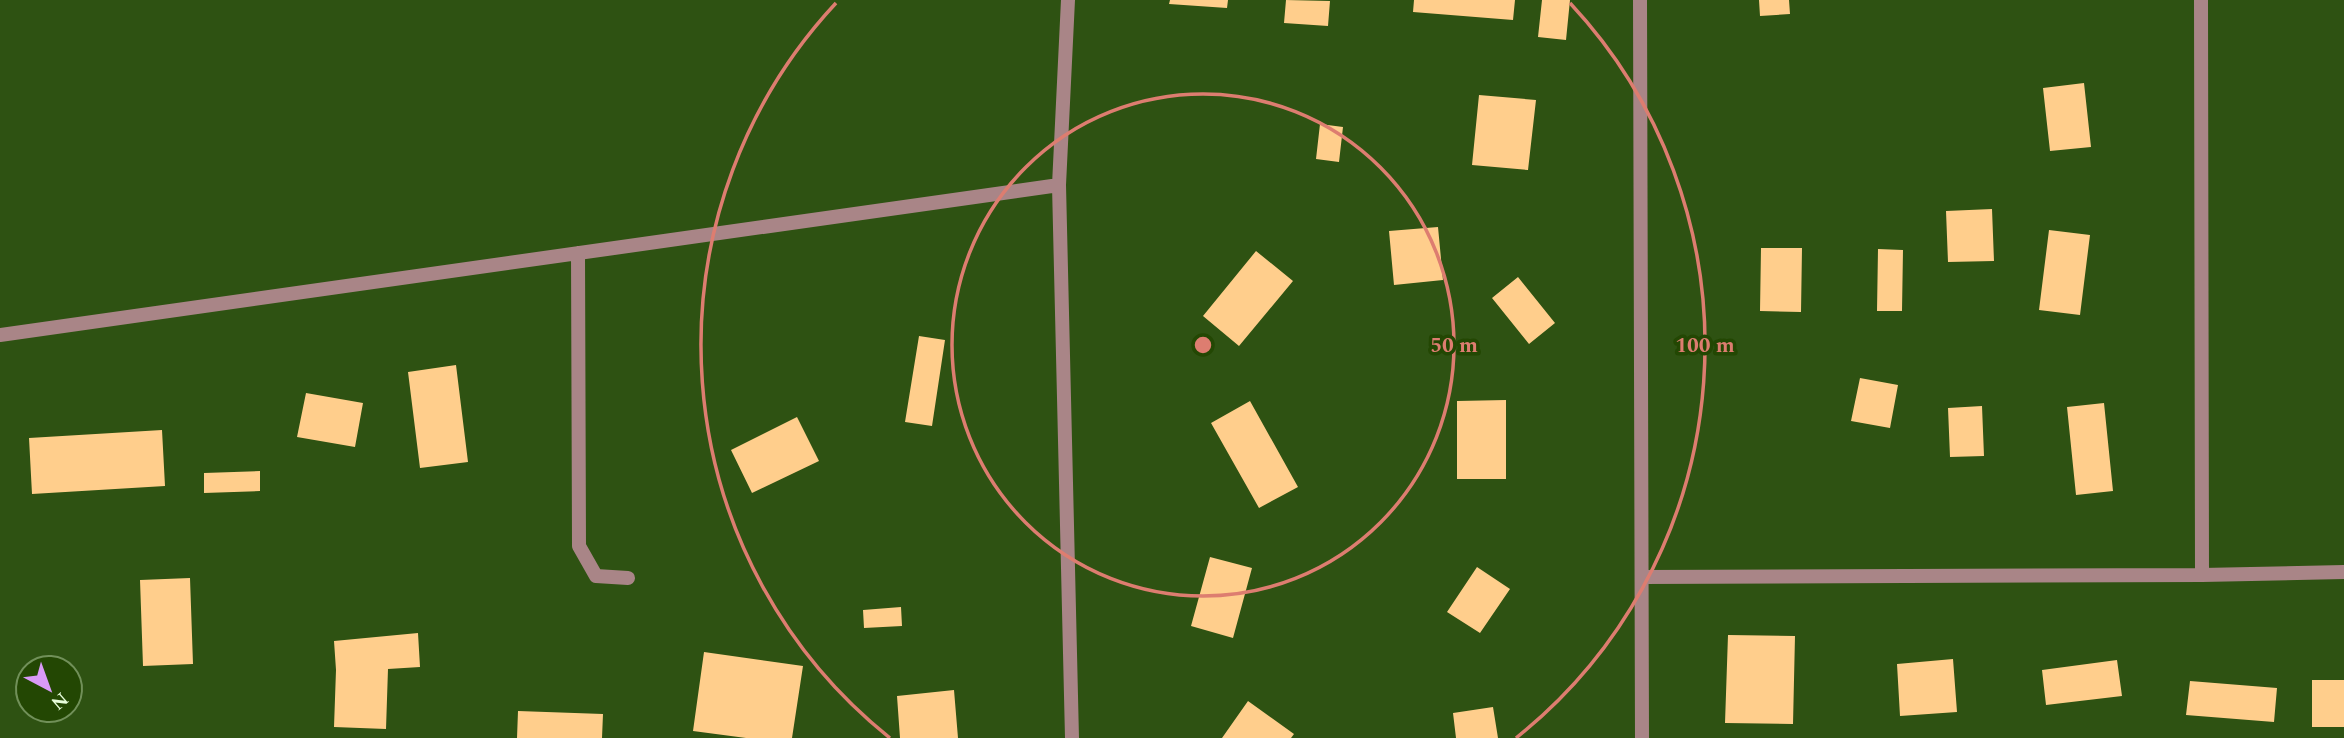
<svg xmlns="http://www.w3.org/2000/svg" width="2344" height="738" font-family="Spectral,serif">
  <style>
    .building { fill: #ffce8c }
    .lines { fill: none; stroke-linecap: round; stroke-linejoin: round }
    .street { stroke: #a98587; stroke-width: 14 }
    .ring { fill: none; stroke: #dd7d70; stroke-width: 3.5 }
    .centre { fill: #dd7d70; stroke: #234703; stroke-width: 3.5 }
    .ring-label { font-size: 21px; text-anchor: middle; font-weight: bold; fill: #dd7d70; stroke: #234703; stroke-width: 7; stroke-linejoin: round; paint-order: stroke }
  </style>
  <rect width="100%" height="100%" fill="#2e5212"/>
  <path class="building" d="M1170,0H1228L1227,8L1169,4Z
    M1286,0L1330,1L1328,26L1284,23Z
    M1414,0H1515L1513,20L1413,12Z
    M1542,0H1570L1566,40L1538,37Z
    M1759,0H1789L1790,14L1760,16Z
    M2084,83L2091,147L2050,151L2043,88Z
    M1479,95L1536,100L1528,170L1472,165Z
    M1320,124L1343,127L1339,162L1316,159Z
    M1992,209L1994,261L1948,262L1946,211Z
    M1438,227L1443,280L1394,285L1389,231Z
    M2049,230L2090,235L2080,315L2039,310Z
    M1761,248H1802L1801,312L1760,311Z
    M1878,249L1903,250L1902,311H1877Z
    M1256,251L1293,281L1239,346L1203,316Z
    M1518,277L1555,323L1529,344L1492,298Z
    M919,336L945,340L932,426L905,422Z
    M456,365L468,462L420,468L408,372Z
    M1860,378L1898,385L1890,428L1851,421Z
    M306,393L363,403L355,447L297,437Z
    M1506,400V479H1457V401Z
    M1250,401L1298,487L1259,508L1211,423Z
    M2104,403L2113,491L2076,495L2067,407Z
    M1982,406L1984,456L1950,457L1948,408Z
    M797,417L819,461L752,493L731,450Z
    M162,430L165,486L32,494L29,438Z
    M260,471V491L204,493V473Z
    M1210,557L1252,568L1233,638L1191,626Z
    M1477,567L1510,589L1480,633L1447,612Z
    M190,578L193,664L143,666L140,580Z
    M901,607L902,626L864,628L863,610Z
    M418,633L420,667L388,669L386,729L334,727L336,670L334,641Z
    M1728,635L1795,636L1793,724L1725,723Z
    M704,652L803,666L792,738H746L693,731Z
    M1953,659L1957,712L1900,716L1897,664Z
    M2117,660L2122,696L2046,705L2042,670Z
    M2312,680H2344V727H2312Z
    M2190,681L2277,688L2274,722L2186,715Z
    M954,690L958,738H900L897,696Z
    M1248,701L1294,734L1291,738H1222Z
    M1493,707L1498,738H1456L1453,713Z
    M518,711L603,714L602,738H517Z"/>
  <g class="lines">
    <path class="street" d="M1068,0L1059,185L1072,738
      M1640,0L1642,738
      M2201,0L2202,575
      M578,253L579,546L596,576L628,578
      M0,335L1059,185
      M1642,577L2202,575L2344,572"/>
  </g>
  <g class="ring">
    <circle cx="1203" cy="345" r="251"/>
    <path d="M890 738A502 502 0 0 1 836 3M1570 3A502 502 0 0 1 1516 738"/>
  </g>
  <circle cx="1203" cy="345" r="10" class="centre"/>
  <g class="ring-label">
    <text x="1454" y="352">50 m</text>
    <text x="1705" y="352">100 m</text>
  </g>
  <g transform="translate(49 689) rotate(139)"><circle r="33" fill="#234703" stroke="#719059" stroke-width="2"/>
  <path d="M0-5L12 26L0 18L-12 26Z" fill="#d99af7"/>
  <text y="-10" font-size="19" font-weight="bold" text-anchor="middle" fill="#e7fddb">N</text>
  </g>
</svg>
